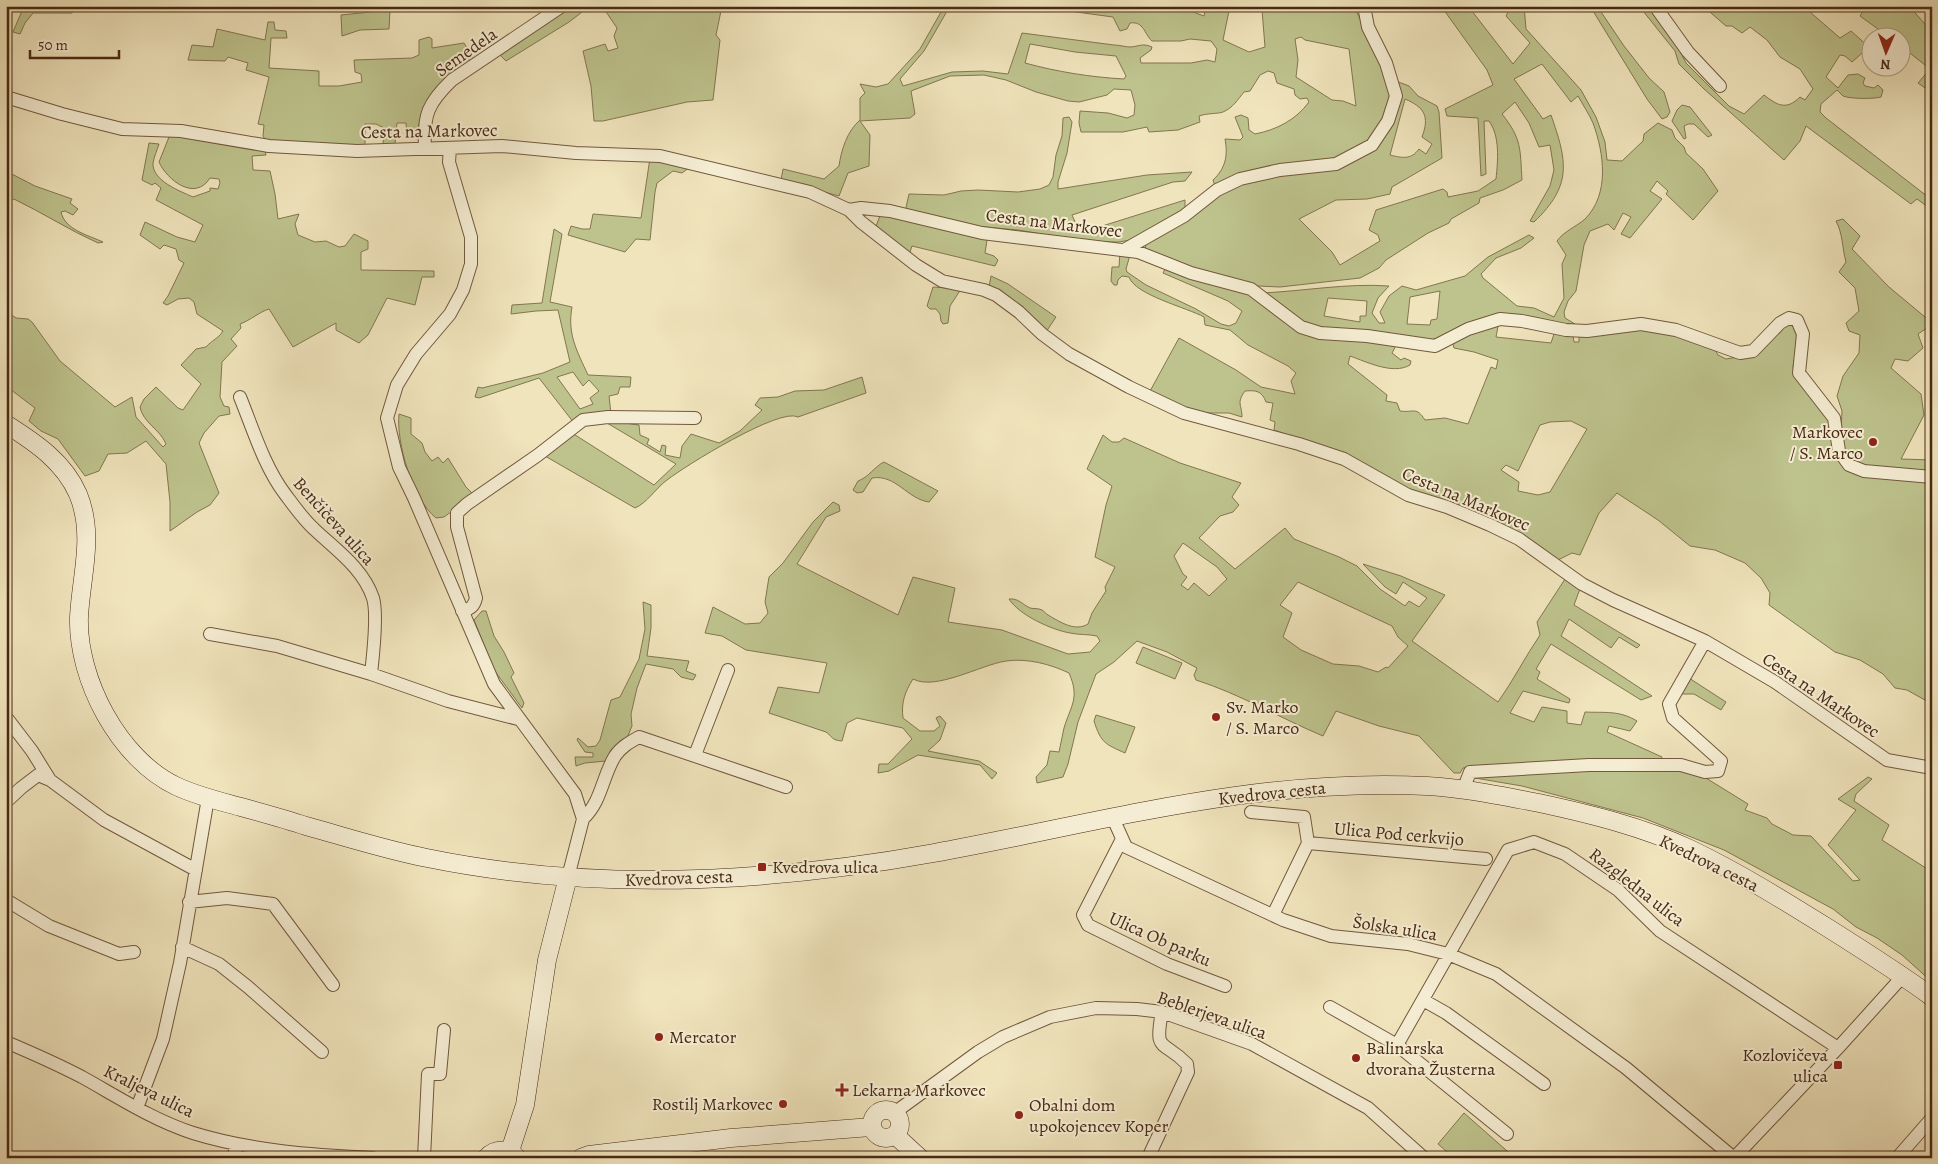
<svg xmlns="http://www.w3.org/2000/svg" width="1938" height="1164" font-family="Alegreya,serif">
  <style>
    .green { fill: #bec38d; stroke: #837650; fill-rule: evenodd }
    .lines { fill: none; stroke-linecap: round; stroke-linejoin: round }
    .street-casing { stroke: #72583d; stroke-width: 14 }
    .secondary-casing { stroke: #482913; stroke-width: 19 }
    .street { stroke: #f5edd3; stroke-width: 12 }
    .secondary { stroke: #f5edd3; stroke-width: 18 }
    .poi-dot { fill: #8f2418; stroke: #f5edd3; stroke-width: 2 }
    .labels { text-anchor: middle; stroke-width: 4; stroke-linejoin: round; paint-order: stroke }
    .street-label { font-size: 18px; fill: #482913; stroke: #f5edd3 }
    .poi-label { font-size: 18px; fill: #482913; stroke: #f5edd3; text-anchor: start }
  </style>
  <rect width="100%" height="100%" fill="#f0e4bc"/>
  <filter id="stains"><feTurbulence type="fractalNoise" baseFrequency=".004" numOctaves="4"/><feColorMatrix values="0 0 0 0 .2 0 0 0 0 .09 0 0 0 0 .02 0 0 0 .5 -.17"/></filter>
  <radialGradient id="worn" r=".72"><stop offset=".6" stop-color="#630" stop-opacity="0"/><stop offset="1" stop-color="#630" stop-opacity=".3"/></radialGradient>
  <path class="green" d="M24,6H79L72,13H33L25,23L20,34L13,32Z
    M566,6H590L569,22L506,61L499,54Z
    M602,6H722L716,35L720,40L713,100L687,102L603,121H594L591,86L583,51L605,44L608,51L618,48L614,36L617,28Z
    M943,6H950L924,51L900,79L903,86L952,72L983,71L1008,74L1022,33L1114,45C1120,45 1125,47 1131,47C1140,46 1143,43 1152,47L1151,50L1140,58L1141,63H1191L1207,60L1215,62L1217,49L1211,41L1190,39L1181,41H1152C1144,34 1144,21 1130,23L1127,29L1120,31L1113,17L1054,9L1046,12L1037,10L1038,6H1194L1193,12L1204,16L1206,6H1230L1223,40L1249,52L1265,47L1262,10L1244,8L1245,6H1354L1377,55L1391,96L1388,113L1372,139L1347,156L1215,186L1213,180C1226,168 1228,155 1225,139L1240,140L1243,137L1235,117L1241,115L1248,118L1249,130L1255,134C1276,130 1296,120 1309,102L1307,98L1300,99L1295,95L1294,89L1277,83L1274,73L1268,71L1260,75L1250,91L1244,92C1238,99 1233,108 1223,112C1218,114 1207,113 1199,116L1200,122L1178,130L1149,132L1147,127L1123,132H1081L1079,123L1080,111L1108,113L1127,118L1134,115L1135,105L1131,90L1114,89L1107,95L1079,102L1068,101L1036,92L1006,80L984,75L950,76L911,91L915,114L910,118L860,121L870,135L869,166L848,173L839,196L781,180L783,169L824,179L839,166C841,151 847,131 860,120V98L865,93L860,84L876,87L888,84L920,49L941,12ZM1301,37L1305,40L1349,49L1356,106L1343,101L1332,100L1296,77L1298,60L1295,39ZM1030,44L1075,52L1116,56L1126,76L1124,79C1090,77 1058,72 1025,63Z
    M1441,6H1468L1513,64L1530,43L1506,16L1511,6H1524L1526,29L1581,90L1596,117L1605,142L1607,160L1622,161L1643,141L1644,134L1658,123L1672,130L1675,138L1684,147L1686,153L1703,169L1718,191L1693,220L1666,194L1668,191L1657,181L1650,191L1662,199L1630,238L1621,234L1631,217L1623,213L1614,230L1608,224L1590,231L1584,245L1576,291L1568,301L1564,312L1565,318L1575,324L1573,328L1525,318L1435,342L1308,327L1262,293C1305,291 1347,283 1389,286L1378,298L1372,313L1379,323H1385L1380,312L1389,296L1402,286L1416,290L1465,276L1488,257L1529,235L1534,238L1521,248L1496,258L1481,274L1483,278L1517,306L1534,308L1554,317L1564,298L1562,264L1566,255L1557,241C1564,231 1576,227 1585,219C1610,194 1604,153 1593,123C1589,114 1583,105 1578,96L1571,102L1542,64L1514,79L1543,119L1551,115C1567,161 1573,185 1534,222L1530,221L1550,186L1554,170L1550,145L1539,147L1529,123L1515,102L1502,114C1522,139 1520,149 1522,180L1503,190L1480,198L1479,203L1451,219L1449,223L1428,233L1386,260L1379,268L1360,278L1280,287L1258,286L1213,275L1145,252L1146,242L1206,202L1240,183L1375,147L1396,81L1409,86L1418,96L1437,106L1439,112L1442,158L1392,187L1390,194L1367,199L1336,200L1299,219L1332,252L1340,265L1380,241L1378,235L1369,230L1376,210L1443,189L1447,192L1448,197L1478,191L1496,179C1498,160 1500,136 1489,121H1484L1486,174L1481,176L1478,118L1447,116L1445,109L1493,85L1487,70ZM1405,99C1424,107 1430,116 1422,137L1432,144L1426,154L1419,149C1411,160 1402,158 1390,155ZM1440,291L1437,319L1431,320L1430,325L1407,324L1410,297ZM1328,298L1367,301L1366,316H1360V322L1324,316Z
    M1590,6H1597L1624,46L1649,78L1664,92L1670,112L1667,117L1662,119L1647,99Z
    M1639,6H1647L1677,45L1686,63L1729,106L1744,114L1764,95C1777,105 1786,111 1800,97L1805,100L1813,89L1800,69L1780,57L1767,40L1750,27L1742,33L1732,26H1726L1703,6H1803L1840,38L1851,31L1869,47L1852,62L1845,56L1840,55L1826,77L1838,88L1848,75L1858,74L1865,78L1863,83L1865,86L1874,88L1878,85L1883,90L1881,97C1874,99 1850,99 1843,96C1841,94 1839,92 1837,90L1821,104L1820,112L1826,118L1932,200V210L1917,199L1911,204L1806,126L1800,141L1784,160L1704,89L1679,64L1675,51Z
    M1866,6H1909L1932,32V80L1925,88L1918,83L1930,69L1901,46L1900,38L1889,37L1860,16Z
    M390,10L389,29L360,30L342,36L341,15Z
    M268,22H274L275,30L286,31L287,38H271L269,68L319,71V86H339L362,82L361,74L355,72L354,60L412,58L419,55V40L429,37L432,39V48L464,43L475,61L420,120L417,135L407,137L406,123H397L395,144L383,146L384,128L376,124H365V146L267,143L263,136L264,125L258,124L269,77L246,70L248,63L228,57L225,61L188,60L192,45L213,47L217,29L265,40Z
    M1682,105L1690,107L1712,135L1708,137L1694,124H1688L1684,126L1686,138L1684,139L1672,121L1677,110Z
    M1069,117L1072,122L1067,153L1058,182V189L1147,175L1192,172L1185,181L1173,182L1072,215L1080,233L1185,200V208L1130,240L1119,242H1089L1018,230L974,226L905,212L909,194L944,195L961,191L978,190L1018,192L1040,189L1049,185L1053,177L1056,155L1062,136L1063,118Z
    M177,134L265,151L266,155L252,156L253,170L270,171L275,194L278,219L299,214L295,224L298,235L315,242L326,241L339,247L345,246L354,234L368,241V249L361,252V270L434,271V277H422L415,305L387,298L368,335L359,343L336,330V323L293,347L269,309C259,312 251,320 240,324L241,328L231,339L237,346L222,362L220,397L224,406L229,407L230,414L219,416L204,433L199,443L219,493L210,505L197,512L170,531V502L166,464L146,441L127,453L108,454L99,471L85,476L58,439L41,431L29,421L35,408L6,386V311L16,318L28,319L32,322L60,361L115,407L132,397L136,417L163,447L166,444C160,429 143,423 140,407L144,399L156,387L178,408L183,410L201,384L181,365L196,349L206,347C212,340 218,339 223,331L197,314L194,302L189,298L178,299L167,305L163,303L168,296L184,263L179,260L176,249L164,245L160,249L140,235L145,222L177,237L195,242L203,225L156,200L161,188L155,183L152,185L142,180L149,143L159,144C157,150 154,157 153,163C152,181 180,191 193,197L210,191V188L218,189L220,183L219,179L210,178C195,202 167,180 159,162L169,137Z
    M650,158L694,164L682,173L673,171L657,183L655,192L650,240L636,239L625,252L568,235L571,226L582,229H590L593,214L641,218Z
    M6,171L35,186L72,199L70,203L78,209L73,215L65,211L61,212C65,230 88,235 103,242L98,243C69,230 43,213 14,199L6,203Z
    M881,213L988,234L985,253L994,256L998,260L995,266L912,246L909,255L875,229Z
    M1843,219L1860,236L1852,249L1889,287L1931,322L1927,328L1918,334L1923,348L1908,361L1895,359L1891,368L1921,394L1924,415L1901,459L1932,460V474L1867,468L1853,462L1844,451L1841,429L1842,411L1837,396L1843,376L1859,353L1860,335L1849,331L1846,323L1859,311L1855,288L1839,272L1846,262C1842,248 1843,234 1836,221Z
    M554,229L562,234L550,302L572,307C567,334 577,351 588,375L631,377L630,387H620L618,394L609,396L611,414L574,423L539,378L479,398L475,397L478,387L482,388L543,373L570,362L558,310L536,311L511,314L512,305L542,303ZM573,372L583,386L589,380L599,391L590,398L593,404L580,409L557,377Z
    M1120,251L1130,255L1126,269L1127,272L1146,285L1196,309L1221,324L1229,326L1236,323L1242,311L1228,301L1163,273L1166,267L1252,293L1298,330L1398,342L1392,353L1401,360L1404,358L1411,361L1410,365C1393,375 1367,362 1350,356L1348,364L1387,395L1386,401L1397,403L1400,411C1414,413 1416,406 1425,420L1445,418L1468,424L1491,367L1496,369L1498,360L1474,352L1454,348L1452,340L1499,321L1496,337L1551,343L1555,331L1573,336L1574,342H1579V336L1605,332L1654,329L1714,348L1718,355L1726,359L1738,357L1769,334L1791,323L1799,333L1793,367L1826,415L1846,466L1932,480V704L1907,690L1895,688L1883,674L1860,660L1835,652L1769,605L1770,593L1761,578L1745,563L1715,550L1690,546L1658,520L1617,493L1599,513L1580,555L1572,553L1556,561L1414,493L1329,449L1274,430L1275,422L1270,420L1273,403L1266,402C1262,391 1256,390 1245,391C1236,403 1242,405 1242,417L1229,413H1196L1149,393L1179,338L1236,370L1261,387L1295,394L1291,381L1296,373L1288,366L1248,345L1230,330L1205,325L1204,317C1188,308 1135,295 1129,277L1122,276L1118,280L1117,285H1114L1111,281L1112,267H1119ZM1571,421L1587,429L1550,492L1538,495L1518,491L1519,482L1501,470L1506,465L1518,471L1540,425L1550,422Z
    M991,276L1008,284L1056,317L1046,332L989,287Z
    M933,287L961,289L950,306L948,323L943,324L941,321L940,314L936,309H930L927,306Z
    M862,377L866,393L798,417C780,407 685,466 667,480C656,488 647,503 635,508L545,456L572,433L654,485L676,464L602,420L639,425L640,435L649,439L647,444L660,452L662,445L666,446L665,455L680,458L682,446L691,434L719,443L740,431L762,410L755,405L760,398L778,397L795,391L824,390Z
    M399,414L411,418V434L422,443L425,452L432,461L438,457L443,463L448,458L466,487L474,495L444,517L436,518C413,500 396,443 399,414Z
    M1103,435L1112,442H1119L1124,438L1180,463L1241,483L1232,497L1239,505L1233,512L1220,516L1199,538L1235,569L1285,528L1294,539L1339,557L1357,566L1380,589L1405,606L1409,601L1419,607L1427,598L1403,582L1396,594L1385,587L1363,564L1401,576L1445,595L1412,641L1498,702C1513,681 1525,657 1540,635L1537,622L1567,576L1581,586L1574,605L1640,645L1637,648L1619,637L1611,648L1569,619L1561,636L1652,696L1641,700L1551,644L1536,669L1540,672L1537,679L1570,699L1569,703L1523,691L1510,713L1534,722L1542,707L1567,711V723L1581,725L1585,712C1604,713 1619,710 1637,721L1630,731L1609,726L1607,732L1662,757L1660,761L1532,764L1463,768L1460,773H1454L1419,736L1379,726L1336,711L1323,736C1280,718 1240,694 1196,680L1194,675L1197,668L1167,652L1137,641L1114,662L1096,674L1078,722L1068,764L1063,777L1037,783L1036,777L1047,765L1050,751L1059,752C1061,744 1062,736 1064,728C1071,705 1080,698 1069,673C1050,664 1027,658 1006,661C980,665 936,691 913,679C905,692 901,702 903,718L920,731H934L940,726L936,718L940,716L946,723L940,740L928,751L979,761L997,773L992,779L980,765L918,755L889,771L878,773L879,764H888L912,739L903,728L857,718L847,723L842,741C831,740 833,737 826,732L769,713L778,687L819,693L827,663L746,650L722,636L705,633L713,607L745,624L760,623L768,613L765,602L769,577L783,563L813,522L833,502L839,505L840,511L826,517L797,564L898,615L913,577L955,588L948,622L1002,630L1068,654L1090,652L1100,641L1097,636C1088,634 1079,635 1070,633C1052,630 1019,615 1009,599C1018,598 1022,604 1030,608C1034,609 1038,608 1042,610C1044,611 1046,614 1048,615C1060,622 1075,632 1088,624L1092,613L1106,591L1105,587L1115,567L1095,557L1106,505L1112,486L1087,469ZM1183,543L1217,567L1227,579L1209,596L1194,583L1188,590L1181,585L1187,577L1183,574L1174,556ZM1298,582L1392,626L1398,637L1408,646L1388,668L1386,667L1378,672L1359,666L1333,664L1301,650L1283,637L1292,613L1280,605Z
    M884,462L938,491L929,502C907,499 896,474 872,478L863,492L857,493L853,490L858,481C869,477 874,467 884,462Z
    M643,602L651,605V628L647,656L689,661L686,671L696,675L693,680L681,677L673,669L646,664L637,688L631,714L632,726L627,738L606,761L585,763L576,766L575,757H593V753L585,752L577,740L578,738L588,747L596,746L600,740L611,700L620,697L639,659L645,629Z
    M482,611H486L494,636L504,652L514,673L511,677L524,703L522,708L494,670L474,620Z
    M1143,647L1182,663L1175,679L1136,663Z
    M1689,678L1726,702L1721,710L1694,694H1680Z
    M1096,715L1135,727L1125,753C1105,744 1101,743 1094,721Z
    M1693,770L1748,804L1745,810L1767,818L1772,824L1793,835L1811,836L1853,881L1860,880L1828,845L1856,810L1838,799L1868,777L1872,779L1856,794L1854,801L1889,825L1882,840L1932,872V982L1902,955L1877,938L1856,927L1833,909L1724,850L1643,818L1522,786L1475,778L1525,772Z
    M1464,1113L1515,1158H1454L1438,1144Z"/>
  <g class="lines">
    <defs>
      <path id="street" d="M1655,6L1688,52L1720,86
        M6,97L62,114L122,129L181,131L269,146L357,151L502,146L576,153L660,156L810,192L849,210L861,222L916,265L942,281L984,290L996,295L1019,312L1042,334L1069,354L1129,387L1184,413L1299,444L1344,459L1408,495L1447,507L1490,525L1519,539L1582,584L1613,600L1705,641L1775,682L1887,760L1932,768
        M425,148C423,115 428,103 452,80L562,6
        M450,148L449,162L471,237V264L463,290L450,314L416,354L397,385L387,418L399,467L414,498L494,684L575,794L583,819L568,877
        M849,210L861,208L890,211L982,233L1138,252L1191,273L1251,289L1301,327L1320,333L1367,336L1435,346L1468,329L1500,319L1522,321L1566,330L1587,331L1641,324L1676,330L1740,353L1753,351L1780,323L1789,318L1797,320L1803,334L1799,373L1834,418L1839,451L1849,465L1864,471L1932,477
        M1124,250L1184,216L1217,190L1240,179L1280,170L1336,164L1372,145L1388,121L1396,96L1386,63L1368,27L1364,6
        M240,397C253,429 264,466 285,494C294,506 303,519 314,529C336,550 363,568 373,598C378,614 373,656 371,674
        M462,611C471,609 474,606 476,598L457,527V513L467,504L538,455L583,420L608,417L695,418
        M210,634L277,646L371,674L448,701L518,719
        M6,717L32,751L50,780L104,820L196,870
        M695,755L728,670
        M1463,790L1470,772L1589,765H1681L1705,772L1718,771L1721,761L1673,718L1669,704L1705,641
        M6,802L21,788L38,775L50,780
        M1251,812L1304,817L1308,843
        M1112,816L1126,847L1283,920L1331,936L1408,944L1448,954L1496,974L1626,1068L1734,1158
        M583,819C602,801 602,777 615,756C621,747 630,742 639,737L786,787
        M1122,839L1083,915L1088,925L1167,964L1225,986
        M6,900L49,926L119,954L134,952
        M189,902L227,898L273,904L333,985
        M1273,915L1308,843L1486,859
        M182,947L219,964L248,987L322,1052
        M1423,1000L1446,1013L1544,1084
        M1330,1007L1397,1045L1507,1134
        M6,1042C32,1053 57,1064 82,1077C118,1097 153,1120 193,1133C251,1151 313,1155 373,1158
        M1397,1045L1508,850L1534,842L1565,854L1618,890L1660,931L1838,1048
        M137,1108L163,1039L180,963L208,798
        M894,1113L978,1052L1003,1037L1050,1017L1096,1008L1137,1009L1162,1012L1252,1044L1368,1108L1424,1158
        M233,1158L237,1144
        M424,1158L428,1074H440L444,1030
        M1148,1158L1188,1072L1187,1064C1163,1039 1154,1054 1162,1012
        M1734,1158L1838,1048L1903,976
        M1897,1158L1932,1118"/>
      <path id="secondary" d="M6,424C36,443 64,462 78,494C95,535 81,576 79,617C77,679 119,759 176,786C197,796 219,801 241,807C263,813 285,819 306,826C346,837 386,850 427,858C593,892 768,883 934,853C1099,823 1256,777 1427,786C1465,788 1502,796 1539,803C1590,814 1643,827 1690,849C1738,872 1783,900 1828,928C1863,950 1898,972 1932,997
        M872 1124a14 14 0 1 1 28 0a14 14 0 1 1-28 0Z
        M895,1135L920,1158
        M510,1151L525,1105L547,960L568,877
        M486,1158C495,1148 509,1148 517,1158
        M581,1158L589,1155L731,1138L871,1127"/>
    </defs>
    <use href="#street" class="street-casing"/>
    <use href="#secondary" class="secondary-casing"/>
    <use href="#street" class="street"/>
    <use href="#secondary" class="secondary"/>
  </g>
  <g class="poi-dot">
    <circle cx="1873" cy="442" r="5"/>
    <circle cx="1216" cy="717" r="5"/>
    <rect x="757" y="862" width="10" height="10" rx="2.5"/>
    <circle cx="659" cy="1037" r="5"/>
    <circle cx="1356" cy="1058" r="5"/>
    <rect x="1833" y="1060" width="10" height="10" rx="2.5"/>
    <path d="M839.5 1082.5h5v5h5v5h-5v5h-5v-5h-5v-5h5z"/>
    <circle cx="783" cy="1104" r="5"/>
    <circle cx="1019" cy="1115" r="5"/>
  </g>
  <g class="labels">
    <g class="street-label">
      <text transform="translate(466 52) rotate(-35)" y="6">Semedela</text>
      <text transform="translate(429 131) rotate(-1)" y="6">Cesta na Markovec</text>
      <text transform="translate(1054 223) rotate(7)" y="6">Cesta na Markovec</text>
      <text transform="translate(1466 499) rotate(23)" y="6">Cesta na Markovec</text>
      <text transform="translate(334 521) rotate(48)" y="6">Benčičeva ulica</text>
      <text transform="translate(1821 695) rotate(34)" y="6">Cesta na Markovec</text>
      <text transform="translate(1272 793) rotate(-6)" y="6">Kvedrova cesta</text>
      <text transform="translate(1399 834) rotate(5)" y="6">Ulica Pod cerkvijo</text>
      <text transform="translate(1709 863) rotate(26)" y="6">Kvedrova cesta</text>
      <text transform="translate(679 878) rotate(-2)" y="6">Kvedrova cesta</text>
      <text transform="translate(1637 887) rotate(38)" y="6">Razgledna ulica</text>
      <text transform="translate(1395 928) rotate(9)" y="6">Šolska ulica</text>
      <text transform="translate(1160 939) rotate(24)" y="6">Ulica Ob parku</text>
      <text transform="translate(1212 1015) rotate(19)" y="6">Beblerjeva ulica</text>
      <text transform="translate(149 1091) rotate(26)" y="6">Kraljeva ulica</text>
    </g>
    <g class="poi-label">
      <text x="1863" y="438" text-anchor="end">Markovec<tspan x="1863" dy="21">/ S. Marco</tspan></text>
      <text x="1226" y="713">Sv. Marko<tspan x="1226" dy="21">/ S. Marco</tspan></text>
      <text x="772" y="873">Kvedrova ulica</text>
      <text x="669" y="1043">Mercator</text>
      <text x="1366" y="1054">Balinarska<tspan x="1366" dy="21">dvorana Žusterna</tspan></text>
      <text x="1828" y="1061" text-anchor="end">Kozlovičeva<tspan x="1828" dy="21">ulica</tspan></text>
      <text x="852" y="1096">Lekarna Markovec</text>
      <text x="773" y="1110" text-anchor="end">Rostilj Markovec</text>
      <text x="1029" y="1111">Obalni dom<tspan x="1029" dy="21">upokojencev Koper</tspan></text>
    </g>
  </g>
  <rect width="1938" height="1164" fill="none" stroke="#f0e4bc" stroke-width="25"/>
  <rect x="8" y="8" width="1923" height="1149" fill="none" stroke="#482913" stroke-width="2.5"/>
  <rect x="12" y="12" width="1913" height="1139" fill="none" stroke="#482913"/>
  <g transform="translate(1886 52) rotate(182)"><circle r="24" fill="#f5edd3" stroke="#b09f86"/>
  <path d="M0-4L9 19L0 12L-9 19Z" fill="#8f2418"/>
  <text y="-8" font-size="14" font-weight="bold" text-anchor="middle" fill="#482913">N</text>
  </g>
  <path d="M30 50v8h89v-8" fill="none" stroke="#482913" stroke-width="2.5"/>
  <text x="38" y="50" font-size="15" fill="#482913" stroke="#f5edd3" stroke-width="4" paint-order="stroke">50 m</text>
  <rect width="100%" height="100%" filter="url(#stains)"/>
  <rect width="100%" height="100%" fill="url(#worn)"/>
</svg>
